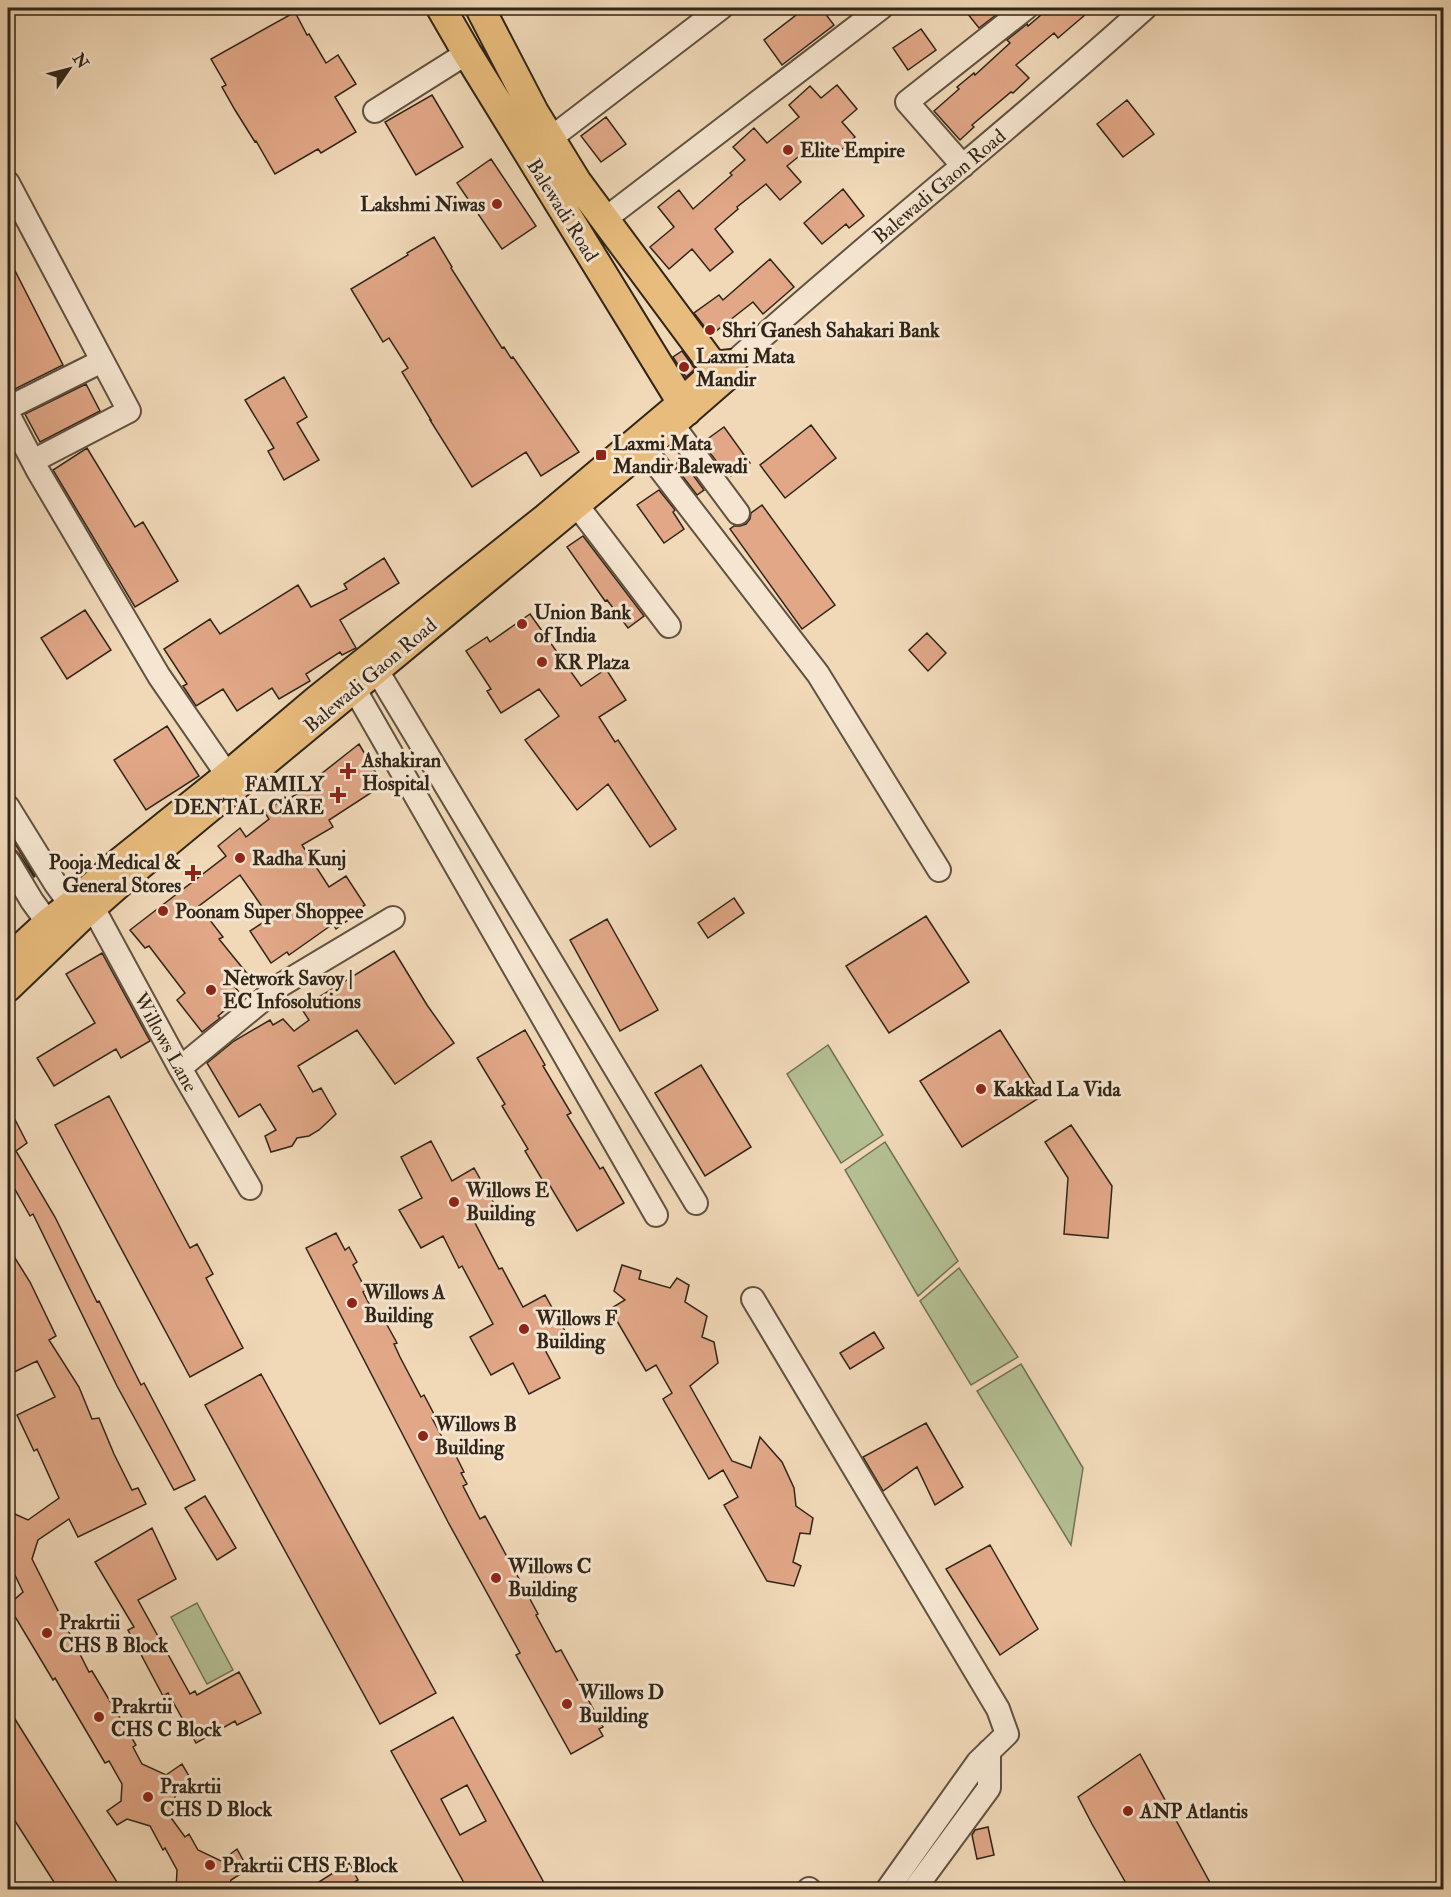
<svg xmlns="http://www.w3.org/2000/svg" width="1451" height="1897" font-family="'IM FELL Double Pica',serif">
  <style>
    .green { fill: #b4c093; stroke: #727256; stroke-width: 1.5 }
    .building { fill: #e1a787; stroke: #302518; stroke-width: 1.5; fill-rule: evenodd }
    .lines { fill: none; stroke-linecap: round; stroke-linejoin: round }
    .minor-casing { stroke: #605240; stroke-width: 26 }
    .major-casing { stroke: #302518; stroke-width: 32 }
    .minor { stroke: #f6e6d1; stroke-width: 22 }
    .major { stroke: #e8bc7c; stroke-width: 28 }
    .poi-dot { fill: #8f2418; stroke: #f6e6d1; stroke-width: 2 }
    .labels { text-anchor: middle; stroke-width: 6; stroke-linejoin: round; paint-order: stroke }
    .poi-label { font-size: 20px; font-weight: bold; fill: #302518; stroke: #f6e6d1; text-anchor: start }
    .street-label { font-size: 20px; fill: #302518; stroke: #f6e6d1 }
  </style>
  <rect width="100%" height="100%" fill="#f1d9b8"/>
  <filter id="stains"><feTurbulence type="fractalNoise" baseFrequency=".00333" numOctaves="4"/><feColorMatrix values="0 0 0 0 .2 0 0 0 0 .09 0 0 0 0 .02 0 0 0 .5 -.17"/></filter>
  <radialGradient id="worn" r=".72"><stop offset=".6" stop-color="#630" stop-opacity="0"/><stop offset="1" stop-color="#630" stop-opacity=".3"/></radialGradient>
  <path class="green" d="M828,1045L883,1135L841,1163L787,1074Z
    M885,1142L958,1261L918,1296L845,1170Z
    M959,1268L1018,1357L971,1385L920,1301Z
    M1021,1364L1083,1468L1071,1545L977,1391Z
    M197,1603L233,1670L207,1684L171,1617Z"/>
  <path class="building" d="M791,8H821L834,25L782,65L764,40L796,15Z
    M963,8H1005L979,28Z
    M1049,8H1093L1058,38L1054,33L1016,65L1029,78L1013,93L1011,92L972,125L974,127L960,140L934,111L959,89L957,87L974,73L975,75L1010,43L1007,40L1027,24L1028,26Z
    M295,12L307,35L309,34L326,63L338,55L356,84L335,97L356,132L321,153L318,149L275,174L256,141L255,142L235,110L222,87L226,85L211,59Z
    M921,29L936,50L908,70L893,48Z
    M837,85L857,109L842,122L855,137L834,157L819,140L787,166L801,182L780,200L766,184L737,207L738,209L715,229L733,252L710,271L692,249L669,269L650,247L674,227L658,207L679,190L693,209L732,175L730,173L745,160L733,147L754,128L767,143L799,117L789,105L810,86L821,98Z
    M432,95L463,147L416,175L385,122Z
    M1127,100L1154,134L1123,157L1097,124Z
    M606,117L626,144L601,162L581,136Z
    M491,159L536,226L502,249L457,183Z
    M843,189L864,216L849,228L846,224L822,244L804,223Z
    M434,237L452,267L451,268L502,348L504,347L511,358L513,357L579,452L541,476L526,452L472,487L430,420H431L402,372L408,368L389,338L383,342L351,289L408,255L407,253Z
    M8,257L63,365L9,392L8,389Z
    M770,259L794,287L763,314L753,302L711,335L694,313L719,295L723,300Z
    M682,351L695,369L686,377L673,357Z
    M284,377L307,417L297,423L319,460L284,480L268,451L274,448L245,400Z
    M86,384L100,411L40,442L25,414Z
    M811,425L836,458L785,498L760,465Z
    M724,427L750,463L731,476L729,473L726,474L704,445L708,442L706,440Z
    M87,448L135,527L143,522L178,581L135,607L53,470Z
    M682,460L704,490L697,495L674,465Z
    M659,490L675,510L673,512L684,529L664,543L637,505Z
    M762,505L835,605L802,629L730,529L734,526H740L746,524L750,519L751,513Z
    M583,536L644,616L628,628L607,600L605,601L567,547Z
    M384,558L399,583L340,620L356,648L342,655L340,652L306,674L310,681L279,699L272,688L237,711L223,689L196,706L183,686L187,684L164,649L210,619L220,634L298,585L311,607L347,589L344,584Z
    M85,610L111,650L67,679L41,638Z
    M530,614L581,686L606,669L626,700L599,717L615,742L618,740L676,829L650,847L608,784L577,810L525,740L559,716L539,689L501,713L487,691L491,689L466,651L487,637L490,642Z
    M927,633L946,653L928,671L909,650Z
    M167,726L199,776L146,810L114,760Z
    M359,744L383,785L329,820L333,827L302,845L329,887L346,876L365,905L349,915L351,918L336,929L333,924L289,955L287,952L271,963L250,931L270,918L240,875L199,906L223,937L219,939L249,976L235,987L242,996L218,1016L220,1018L202,1032L177,1000L185,993L149,946L145,948L130,930L226,856L218,846L240,828L246,837L269,819L265,813L285,797L287,800L318,781L316,778Z
    M8,832L35,876L34,877L19,854L14,849L8,848Z
    M734,898L744,913L708,938L698,923Z
    M926,916L969,982L889,1033L846,966Z
    M607,919L658,1010L620,1031L570,940Z
    M394,951L427,1005L454,1043L395,1084L357,1030L298,1066L313,1092L321,1088L336,1114L319,1130L309,1136L297,1138L292,1146L271,1152L265,1136L276,1130L260,1104L239,1117L207,1063L234,1041L270,1020L273,1025L283,1019L294,1031L309,1020L301,1008Z
    M102,953L150,1041L121,1058L116,1049L54,1086L37,1058L95,1023L66,974Z
    M525,1030L545,1065L543,1066L571,1113L567,1115L600,1169L603,1167L624,1203L577,1231L549,1184L546,1186L525,1151L528,1149L502,1106L505,1104L477,1058Z
    M1000,1030L1042,1096L962,1147L920,1081Z
    M701,1065L751,1147L705,1176L655,1093Z
    M109,1096L190,1248L197,1244L213,1274L206,1278L243,1348L190,1377L55,1125Z
    M8,1106L27,1143L16,1151L55,1217L97,1302L99,1301L141,1385L144,1383L195,1480L174,1490L117,1386L33,1214L30,1216L8,1177Z
    M1071,1125L1112,1186L1108,1238L1064,1234L1068,1178L1045,1142Z
    M431,1141L452,1181L474,1168L496,1207L473,1219L499,1269L502,1268L523,1307L545,1295L566,1333L543,1346L560,1378L529,1394L513,1363L491,1375L470,1337L493,1324L462,1266L459,1268L443,1236L421,1248L399,1210L422,1198L401,1157Z
    M336,1233L345,1250L349,1247L357,1262L353,1265L366,1290L363,1292L376,1317L381,1314L397,1343L394,1344L400,1357L421,1397L424,1395L435,1416L432,1418L452,1456L455,1454L464,1472L461,1473L467,1484L463,1486L480,1519L485,1516L538,1614L536,1615L556,1652L561,1650L603,1727L599,1729L603,1736L571,1754L516,1655L520,1653L448,1522L306,1248Z
    M8,1247L30,1282L56,1336L49,1340L79,1387L92,1419L99,1418L114,1454L132,1490L138,1488L146,1504L78,1537L69,1519L38,1540L32,1559L89,1672L92,1671L136,1745L133,1747L142,1764L166,1775L182,1764L193,1783L176,1794L169,1815L185,1837L189,1834L198,1850L221,1861L237,1849L248,1869L231,1880L228,1890H176L177,1870L165,1848L163,1850L150,1826L127,1819L117,1825L107,1811L121,1801L122,1784L109,1761L105,1763L55,1678L53,1680L8,1605L23,1592L13,1571L8,1569V1511L28,1520L59,1498L37,1449L34,1451L17,1415L55,1397L37,1361L8,1375Z
    M622,1265L641,1271L639,1279L670,1288L677,1278L689,1285L685,1302L707,1316L702,1337L714,1342L718,1363L690,1386L732,1461L751,1468L760,1437L782,1462L794,1488L796,1506L813,1518L810,1534L800,1533L793,1562L801,1566L794,1586L767,1581L724,1505L738,1497L723,1470L709,1479L663,1399L672,1393L656,1365L646,1371L610,1309L625,1300L614,1291Z
    M874,1332L884,1348L850,1369L840,1353Z
    M261,1374L436,1693L380,1724L205,1405Z
    M926,1423L963,1487L935,1505L917,1467L883,1491L863,1457Z
    M205,1496L236,1548L217,1560L185,1508Z
    M152,1528L176,1579L138,1600L190,1694L195,1691L197,1695L239,1672L261,1713L237,1725L235,1721L196,1743L168,1693L163,1696L128,1630L134,1627L95,1562Z
    M990,1545L1038,1629L1000,1655L946,1569Z
    M8,1708L117,1882L108,1890H59L8,1810Z
    M453,1717L548,1890H468L391,1751ZM467,1785L486,1821L460,1835L441,1799Z
    M1140,1754L1214,1890H1130L1092,1824L1078,1797Z
    M988,1827L994,1855L977,1859L972,1835L975,1830Z
    M349,1863L358,1880L342,1890H306Z"/>
  <g class="lines">
    <defs>
      <path id="minor" d="M375,111L467,53
        M551,138L721,8
        M963,166L907,102L1026,8
        M8,183L129,411L33,461
        M605,219L881,8
        M732,364C867,242 1010,130 1145,8
        M8,408L102,361
        M8,414L38,471L159,676L228,776L236,786
        M672,424L738,513
        M644,448L818,674L939,870
        M576,504L669,626
        M371,657L376,669L696,1203
        M347,676L656,1215
        M8,807L55,883L71,905
        M8,861L32,901L48,923
        M85,893L180,1068L250,1188
        M180,1068L281,985L393,918
        M753,1299L998,1709L1007,1734L978,1762L887,1890
        M809,1889L810,1890
        M914,1890L989,1788V1751"/>
      <path id="major" d="M441,8L467,53L687,411
        M480,8L534,112L577,182L723,379
        M8,960L48,923L75,902L119,863L220,782L317,700L546,518L673,411L723,365L732,364L729,374L644,448L140,865L83,915L8,987"/>
    </defs>
    <use href="#minor" class="minor-casing"/>
    <use href="#major" class="major-casing"/>
    <use href="#minor" class="minor"/>
    <use href="#major" class="major"/>
  </g>
  <g class="poi-dot">
    <circle cx="788" cy="150" r="6"/>
    <circle cx="497" cy="204" r="6"/>
    <circle cx="710" cy="330" r="6"/>
    <circle cx="684" cy="367" r="6"/>
    <rect x="595" y="449" width="12" height="12" rx="3"/>
    <circle cx="522" cy="624" r="6"/>
    <circle cx="542" cy="662" r="6"/>
    <path d="M345 762h6v6h6v6h-6v6h-6v-6h-6v-6h6z"/>
    <path d="M335 786h6v6h6v6h-6v6h-6v-6h-6v-6h6z"/>
    <circle cx="240" cy="858" r="6"/>
    <path d="M190 864h6v6h6v6h-6v6h-6v-6h-6v-6h6z"/>
    <circle cx="163" cy="911" r="6"/>
    <circle cx="211" cy="990" r="6"/>
    <circle cx="981" cy="1089" r="6"/>
    <circle cx="454" cy="1202" r="6"/>
    <circle cx="352" cy="1303" r="6"/>
    <circle cx="524" cy="1329" r="6"/>
    <circle cx="423" cy="1436" r="6"/>
    <circle cx="496" cy="1578" r="6"/>
    <circle cx="47" cy="1633" r="6"/>
    <circle cx="567" cy="1704" r="6"/>
    <circle cx="99" cy="1717" r="6"/>
    <circle cx="148" cy="1797" r="6"/>
    <circle cx="1128" cy="1811" r="6"/>
    <circle cx="210" cy="1865" r="6"/>
  </g>
  <g class="labels">
    <g class="poi-label">
      <text x="800" y="157">Elite Empire</text>
      <text x="485" y="211" text-anchor="end">Lakshmi Niwas</text>
      <text x="722" y="337">Shri Ganesh Sahakari Bank</text>
      <text x="696" y="363">Laxmi Mata<tspan x="696" dy="23">Mandir</tspan></text>
      <text x="613" y="450">Laxmi Mata<tspan x="613" dy="23">Mandir Balewadi</tspan></text>
      <text x="534" y="619">Union Bank<tspan x="534" dy="23">of India</tspan></text>
      <text x="554" y="669">KR Plaza</text>
      <text x="362" y="767">Ashakiran<tspan x="362" dy="23">Hospital</tspan></text>
      <text x="324" y="791" text-anchor="end">FAMILY<tspan x="324" dy="23">DENTAL CARE</tspan></text>
      <text x="252" y="865">Radha Kunj</text>
      <text x="181" y="869" text-anchor="end">Pooja Medical &amp;<tspan x="181" dy="23">General Stores</tspan></text>
      <text x="175" y="918">Poonam Super Shoppee</text>
      <text x="223" y="985">Network Savoy |<tspan x="223" dy="23">EC Infosolutions</tspan></text>
      <text x="993" y="1096">Kakkad La Vida</text>
      <text x="466" y="1197">Willows E<tspan x="466" dy="23">Building</tspan></text>
      <text x="364" y="1299">Willows A<tspan x="364" dy="23">Building</tspan></text>
      <text x="536" y="1325">Willows F<tspan x="536" dy="23">Building</tspan></text>
      <text x="435" y="1431">Willows B<tspan x="435" dy="23">Building</tspan></text>
      <text x="508" y="1573">Willows C<tspan x="508" dy="23">Building</tspan></text>
      <text x="59" y="1629">Prakrtii<tspan x="59" dy="23">CHS B Block</tspan></text>
      <text x="579" y="1699">Willows D<tspan x="579" dy="23">Building</tspan></text>
      <text x="111" y="1713">Prakrtii<tspan x="111" dy="23">CHS C Block</tspan></text>
      <text x="160" y="1793">Prakrtii<tspan x="160" dy="23">CHS D Block</tspan></text>
      <text x="1140" y="1818">ANP Atlantis</text>
      <text x="222" y="1872">Prakrtii CHS E Block</text>
    </g>
    <g class="street-label">
      <text transform="translate(939 186) rotate(-40)" y="7">Balewadi Gaon Road</text>
      <text transform="translate(563 210) rotate(58)" y="7">Balewadi Road</text>
      <text transform="translate(370 675) rotate(-40)" y="7">Balewadi Gaon Road</text>
      <text transform="translate(166 1042) rotate(61)" y="7">Willows Lane</text>
    </g>
  </g>
  <rect width="1451" height="1897" fill="none" stroke="#f1d9b8" stroke-width="30"/>
  <rect x="9" y="9" width="1433" height="1879" fill="none" stroke="#302518" stroke-width="3"/>
  <rect x="15" y="15" width="1421" height="1867" fill="none" stroke="#302518" stroke-width="1.5"/>
  <g transform="translate(69 69) rotate(55)" stroke="#f6e6d1" stroke-width="4.5" paint-order="stroke">
  <path d="M0-4.5L10 22L0 15L-10 22Z" fill="#302518"/>
  <text y="-9" font-size="16" font-weight="bold" text-anchor="middle" fill="#302518">N</text>
  </g>
  <rect width="100%" height="100%" filter="url(#stains)"/>
  <rect width="100%" height="100%" fill="url(#worn)"/>
</svg>
